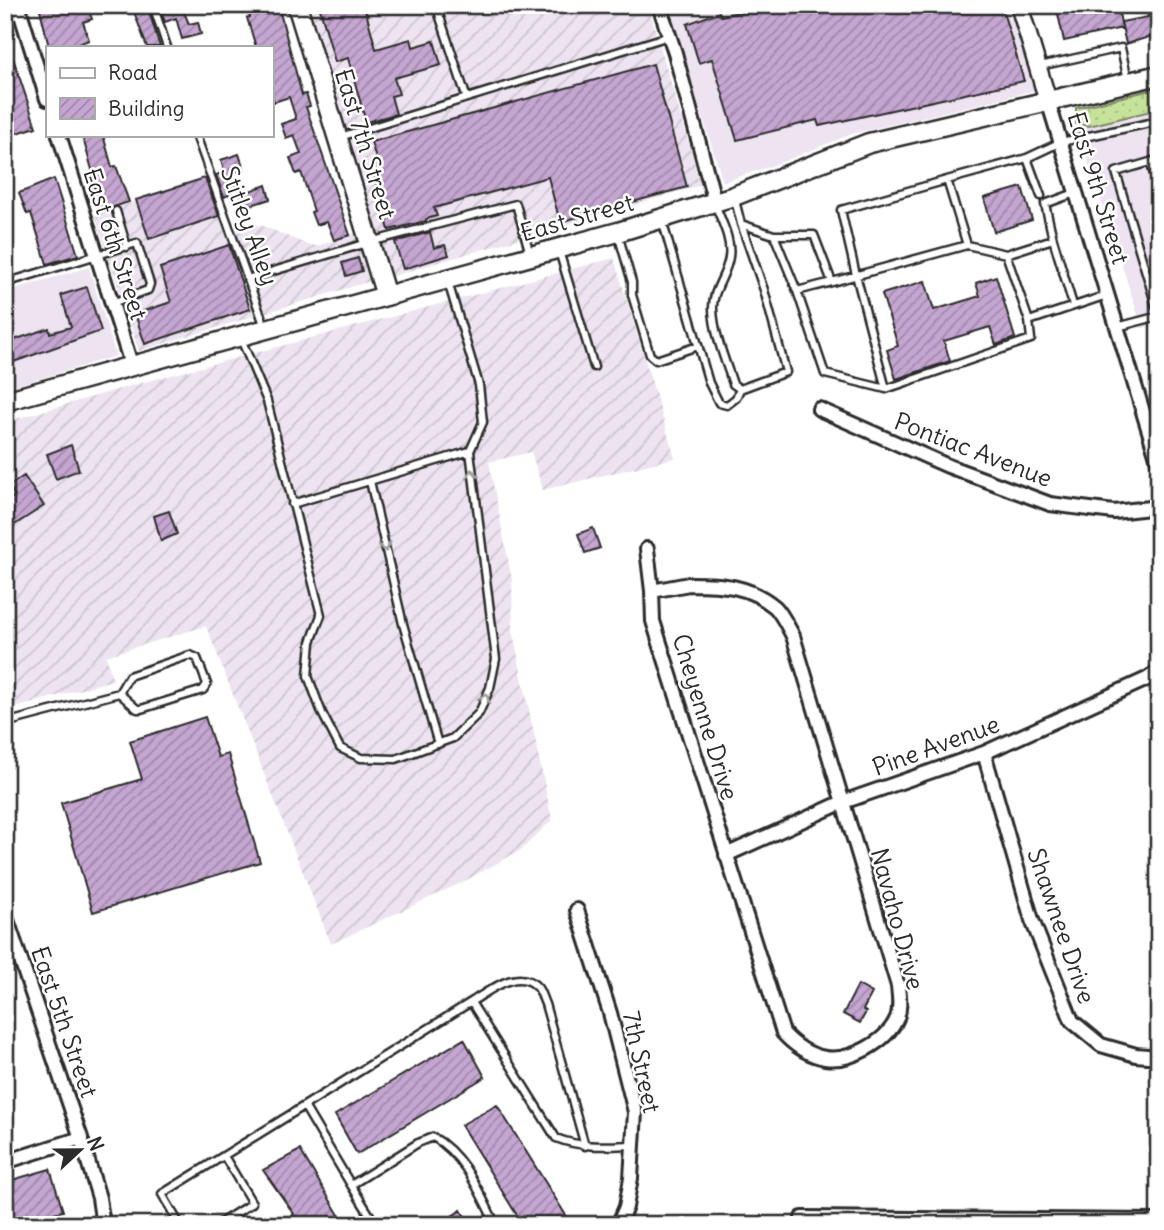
<svg xmlns="http://www.w3.org/2000/svg" width="1164" height="1230" font-family="Delius,sans-serif">
  <style>
    .built { fill: #eee4f1 }
    .industrial { fill: url(#industrial-furrows) }
    .grass { fill: url(#grass-dots); stroke: #798662; stroke-width: 2 }
    .building { fill: url(#building-hatch); stroke: #2b2b2b; stroke-width: 2 }
    .lines { fill: none; stroke-linecap: round; stroke-linejoin: round }
    .service-casing { stroke: #2b2b2b; stroke-width: 11 }
    .minor-casing { stroke: #2b2b2b; stroke-width: 18 }
    .tertiary-casing { stroke: #2b2b2b; stroke-width: 21 }
    .secondary-casing { stroke: #2b2b2b; stroke-width: 23 }
    .service { stroke: #fff; stroke-width: 6 }
    .minor { stroke: #fff; stroke-width: 12 }
    .tertiary { stroke: #fff; stroke-width: 16 }
    .secondary { stroke: #fff; stroke-width: 18 }
    .oneway { stroke: #a0a0a0 }
    .labels { text-anchor: middle; stroke-width: 5; stroke-linejoin: round; paint-order: stroke }
    .street-label { font-size: 24px; fill: #2b2b2b; stroke: #fff }
  </style>
  <defs>
    <pattern id="industrial-furrows" width="10" height="10" patternUnits="userSpaceOnUse" patternTransform="scale(1.75)"><rect width="10" height="10" fill="#eee4f1"/><path d="M-1 1l2-2M0 10L10 0M9 11l2-2" fill="none" stroke="#ccc4cf"/></pattern>
    <pattern id="grass-dots" width="8" height="8" patternUnits="userSpaceOnUse" patternTransform="scale(1.75)"><rect width="8" height="8" fill="#c7e299"/><path d="M2 2h.1M6 6h.1" fill="none" stroke="#abc284" stroke-width="1.8" stroke-linecap="round"/></pattern>
    <pattern id="building-hatch" width="6" height="6" patternUnits="userSpaceOnUse" patternTransform="scale(1.75)"><rect width="6" height="6" fill="#c5a6d1"/><path d="M-1 1l2-2M0 6l6-6M5 7l2-2" fill="none" stroke="#a087aa"/></pattern>
  </defs>
  <rect width="100%" height="100%" fill="#fff"/>
  <filter id="ink" filterUnits="userSpaceOnUse"><feTurbulence type="fractalNoise" baseFrequency=".0143" numOctaves="2"/><feDisplacementMap in="SourceGraphic" scale="14" xChannelSelector="R" yChannelSelector="G"/><feConvolveMatrix kernelMatrix="1 2 1 2 8 2 1 2 1" color-interpolation-filters="sRGB"/></filter>
  <g filter="url(#ink)">
    <path class="built" d="M667,5H1010L1036,90L852,134L777,164L723,182Z
      M1159,109V324L1142,328L1076,124L1089,126Z
      M89,267L116,356L5,389V292Z"/>
    <path class="industrial" d="M308,5H532L533,8L543,5H648L701,185L389,277Z
      M206,178L219,216L235,227L261,225L308,245L318,246L357,232L371,281L139,351L95,215Z
      M614,258L675,458L543,490L531,452L489,462L512,580L513,633L552,820L521,850L461,883L331,944L206,626L106,656L113,680L5,711V422L137,384Z"/>
    <path class="grass" d="M1159,88V109L1089,126L1076,124V108Z"/>
    <path class="building" d="M39,5H87L92,19L83,22L89,40L76,45L77,47H49Z
      M143,5H147L160,47H147L133,9Z
      M159,5H181L189,24L198,22L201,34L182,39L176,18L165,22Z
      M247,5H278L302,95L306,94L310,106L306,107L350,235L334,240L327,222L316,225L311,212L314,211L301,172L296,174L290,158L301,154L294,135L286,138L281,124L296,119L289,97L274,102L271,92V47H256L247,18L250,17Z
      M319,5H364L376,49L411,39L413,47L434,41L441,65L394,78L399,94L391,96L396,114L366,122L348,58L335,62Z
      M771,5H1001L1024,81L819,126L817,120L737,140L712,59L699,63L687,24L719,12L721,16Z
      M1056,5H1082L1083,16L1118,8L1122,28L1064,41Z
      M1145,5H1159V34L1126,44L1121,22L1148,17Z
      M5,40H7L36,127L5,137Z
      M653,64L687,187L560,222L548,177L434,208L437,216L426,219V221L389,230L373,171L379,169L371,142Z
      M82,135H103L112,167L116,166L129,202L102,211L90,174L93,173Z
      M239,154L244,169L233,173L239,191L224,197L216,175L225,172L221,160Z
      M205,178L219,216L149,239L136,200Z
      M54,179L78,255L47,264L31,213L27,214L19,193Z
      M266,185L270,199L245,207L241,194Z
      M1022,187L1032,220L994,232L984,198Z
      M430,232L434,248L445,245L449,255L403,269L395,242Z
      M229,245L250,309L145,344L135,314L171,302L160,268Z
      M358,258L362,271L346,276L342,263Z
      M996,276L1015,338L996,345L990,327L944,341L950,361L896,379L887,350L898,346L882,294L925,281L934,310L980,296L976,283Z
      M87,287L101,331L5,365V343L49,328L50,333L71,327L61,295Z
      M71,445L79,470L56,479L47,454Z
      M24,476L44,506L5,531V502L15,496L9,486Z
      M169,511L177,534L161,541L154,516Z
      M593,528L600,548L585,553L578,534Z
      M205,717L218,757L228,754L260,862L93,912L61,803L142,779L130,741Z
      M858,985L872,993L863,1010L866,1012L860,1023L843,1014Z
      M464,1039L485,1077L357,1154L335,1115Z
      M497,1105L572,1225H523L461,1125Z
      M300,1150L345,1225H275L294,1214L263,1170Z
      M50,1169L63,1211L54,1213L58,1225H5V1182Z
      M461,1210L470,1225H439Z"/>
    <g class="lines">
      <defs>
        <path id="service" d="M153,5L167,47
          M436,5L466,96
          M661,10L679,5
          M1040,66L1121,48L1128,80
          M196,135L265,327
          M340,137L669,36
          M1159,159L1150,162L1159,189
          M734,196L741,224L774,235H814L832,282L967,245L1006,254
          M1041,196L1027,158L1061,142L1159,121
          M715,204C721,220 732,240 729,257C727,275 712,290 713,309C714,334 725,360 733,384L740,389L786,372L764,290L741,224
          M116,211L127,247
          M662,220L709,383L719,403L727,405L736,398L740,389
          M618,234L632,282V295L650,355L656,360L698,346
          M774,235L797,291
          M1053,239L1045,204L1075,193
          M967,245L947,180L1027,158
          M559,251L594,367
          M247,279L370,242L516,204L530,254
          M832,282L797,291L825,374L886,389L856,275L841,210L947,180
          M5,283L137,243L150,284L148,290L112,303
          M1073,305L1053,239L1006,254L1029,321L1107,295
          M1117,327L1159,316L1116,172L1150,162
          M241,339L267,401L321,615L311,642L308,676L322,713L340,748L361,758L396,759L453,738L479,713L490,688L496,659L470,451L483,422L479,385L448,282
          M886,389L1031,339L1029,321
          M370,481L403,624L438,744
          M292,504L470,451
          M190,655L197,658L207,684L203,690L141,709H137L119,693L129,676Z
          M5,723L119,693
          M585,1146L545,1004C543,1000 541,992 538,988C519,965 488,992 471,1002L556,1138C581,1148 606,1146 632,1145
          M351,1185L304,1106L471,1002
          M180,1225L162,1194L304,1106
          M217,1225L252,1203L224,1156
          M376,1225L351,1185L418,1143L433,1137C465,1155 480,1194 496,1225"/>
        <path id="minor" d="M18,5L47,99
          M659,5L675,53L715,203
          M1048,101L1159,464
          M59,135L132,367
          M819,409L948,466L1050,504L1114,512L1159,507
          M647,549L652,591
          M689,584C721,584 749,585 775,607C782,614 788,627 793,636L898,986C899,997 901,1007 897,1018C887,1042 850,1062 825,1058C808,1055 794,1045 783,1033L653,621L652,591Z
          M984,753L1032,920L1072,1021L1101,1045L1136,1055L1159,1057
          M726,855L843,802L984,753L1147,679L1159,671
          M577,910L610,1013L635,1112L631,1178L626,1207L618,1225
          M5,914L81,1138L99,1198L103,1225
          M5,1162L81,1138
          M802,1218L1159,1221"/>
        <path id="tertiary" d="M1019,5L1048,101"/>
        <path id="secondary" d="M297,5L386,296
          M5,401L618,232L734,196L869,143L1159,75"/>
      </defs>
      <use href="#service" class="service-casing"/>
      <use href="#minor" class="minor-casing"/>
      <use href="#tertiary" class="tertiary-casing"/>
      <use href="#secondary" class="secondary-casing"/>
      <use href="#service" class="service"/>
      <use href="#minor" class="minor"/>
      <use href="#tertiary" class="tertiary"/>
      <use href="#secondary" class="secondary"/>
    </g>
    <defs><path id="oneway-chevron" d="M-2-3.5L2.5 0L-2 3.5" fill="none" stroke-width="1.6" stroke-linecap="round" stroke-linejoin="round" transform="scale(1.75)"/></defs>
    <g class="oneway">
      <use href="#oneway-chevron" transform="translate(472 474) rotate(-97)"/>
      <use href="#oneway-chevron" transform="translate(385 547) rotate(77)"/>
      <use href="#oneway-chevron" transform="translate(485 698) rotate(-68)"/>
    </g>
  </g>
  <g class="labels">
    <g class="street-label">
      <text transform="translate(365 144) rotate(73)" y="8">East 7th Street</text>
      <text transform="translate(1098 188) rotate(73)" y="8">East 9th Street</text>
      <text transform="translate(577 218) rotate(-16)" y="8">East Street</text>
      <text transform="translate(249 226) rotate(70)" y="8">Stitley Alley</text>
      <text transform="translate(115 244) rotate(72)" y="8">East 6th Street</text>
      <text transform="translate(973 450) rotate(21)" y="8">Pontiac Avenue</text>
      <text transform="translate(705 717) rotate(73)" y="8">Cheyenne Drive</text>
      <text transform="translate(936 746) rotate(-20)" y="8">Pine Avenue</text>
      <text transform="translate(897 919) rotate(75)" y="8">Navaho Drive</text>
      <text transform="translate(1061 926) rotate(71)" y="8">Shawnee Drive</text>
      <text transform="translate(64 1022) rotate(71)" y="8">East 5th Street</text>
      <text transform="translate(641 1062) rotate(78)" y="8">7th Street</text>
    </g>
  </g>
  <rect width="1164" height="1230" fill="none" stroke="#fff" stroke-width="28"/>
  <rect x="14" y="14" width="1136" height="1202" fill="none" stroke="#2b2b2b" stroke-width="2.5" filter="url(#ink)"/>
  <rect x="46" y="46" width="228" height="91" fill="#ffffff" stroke="#aaaaaa" stroke-width="2"/>
  <rect x="60" y="68" width="35" height="10" fill="#ffffff" stroke="#aaaaaa" stroke-width="2"/>
  <text x="108" y="80" font-size="21" fill="#2b2b2b">Road</text>
  <rect x="60" y="98" width="35" height="21" fill="url(#building-hatch)" stroke="#aaaaaa" stroke-width="2"/>
  <text x="108" y="116" font-size="21" fill="#2b2b2b">Building</text>
  <g transform="translate(80 1150) rotate(68)" stroke="#ffffff" stroke-width="5" paint-order="stroke">
  <path d="M0-5L12 26L0 18L-12 26Z" fill="#2b2b2b"/>
  <text y="-10" font-size="19" font-weight="bold" text-anchor="middle" fill="#2b2b2b">N</text>
  </g>
</svg>
